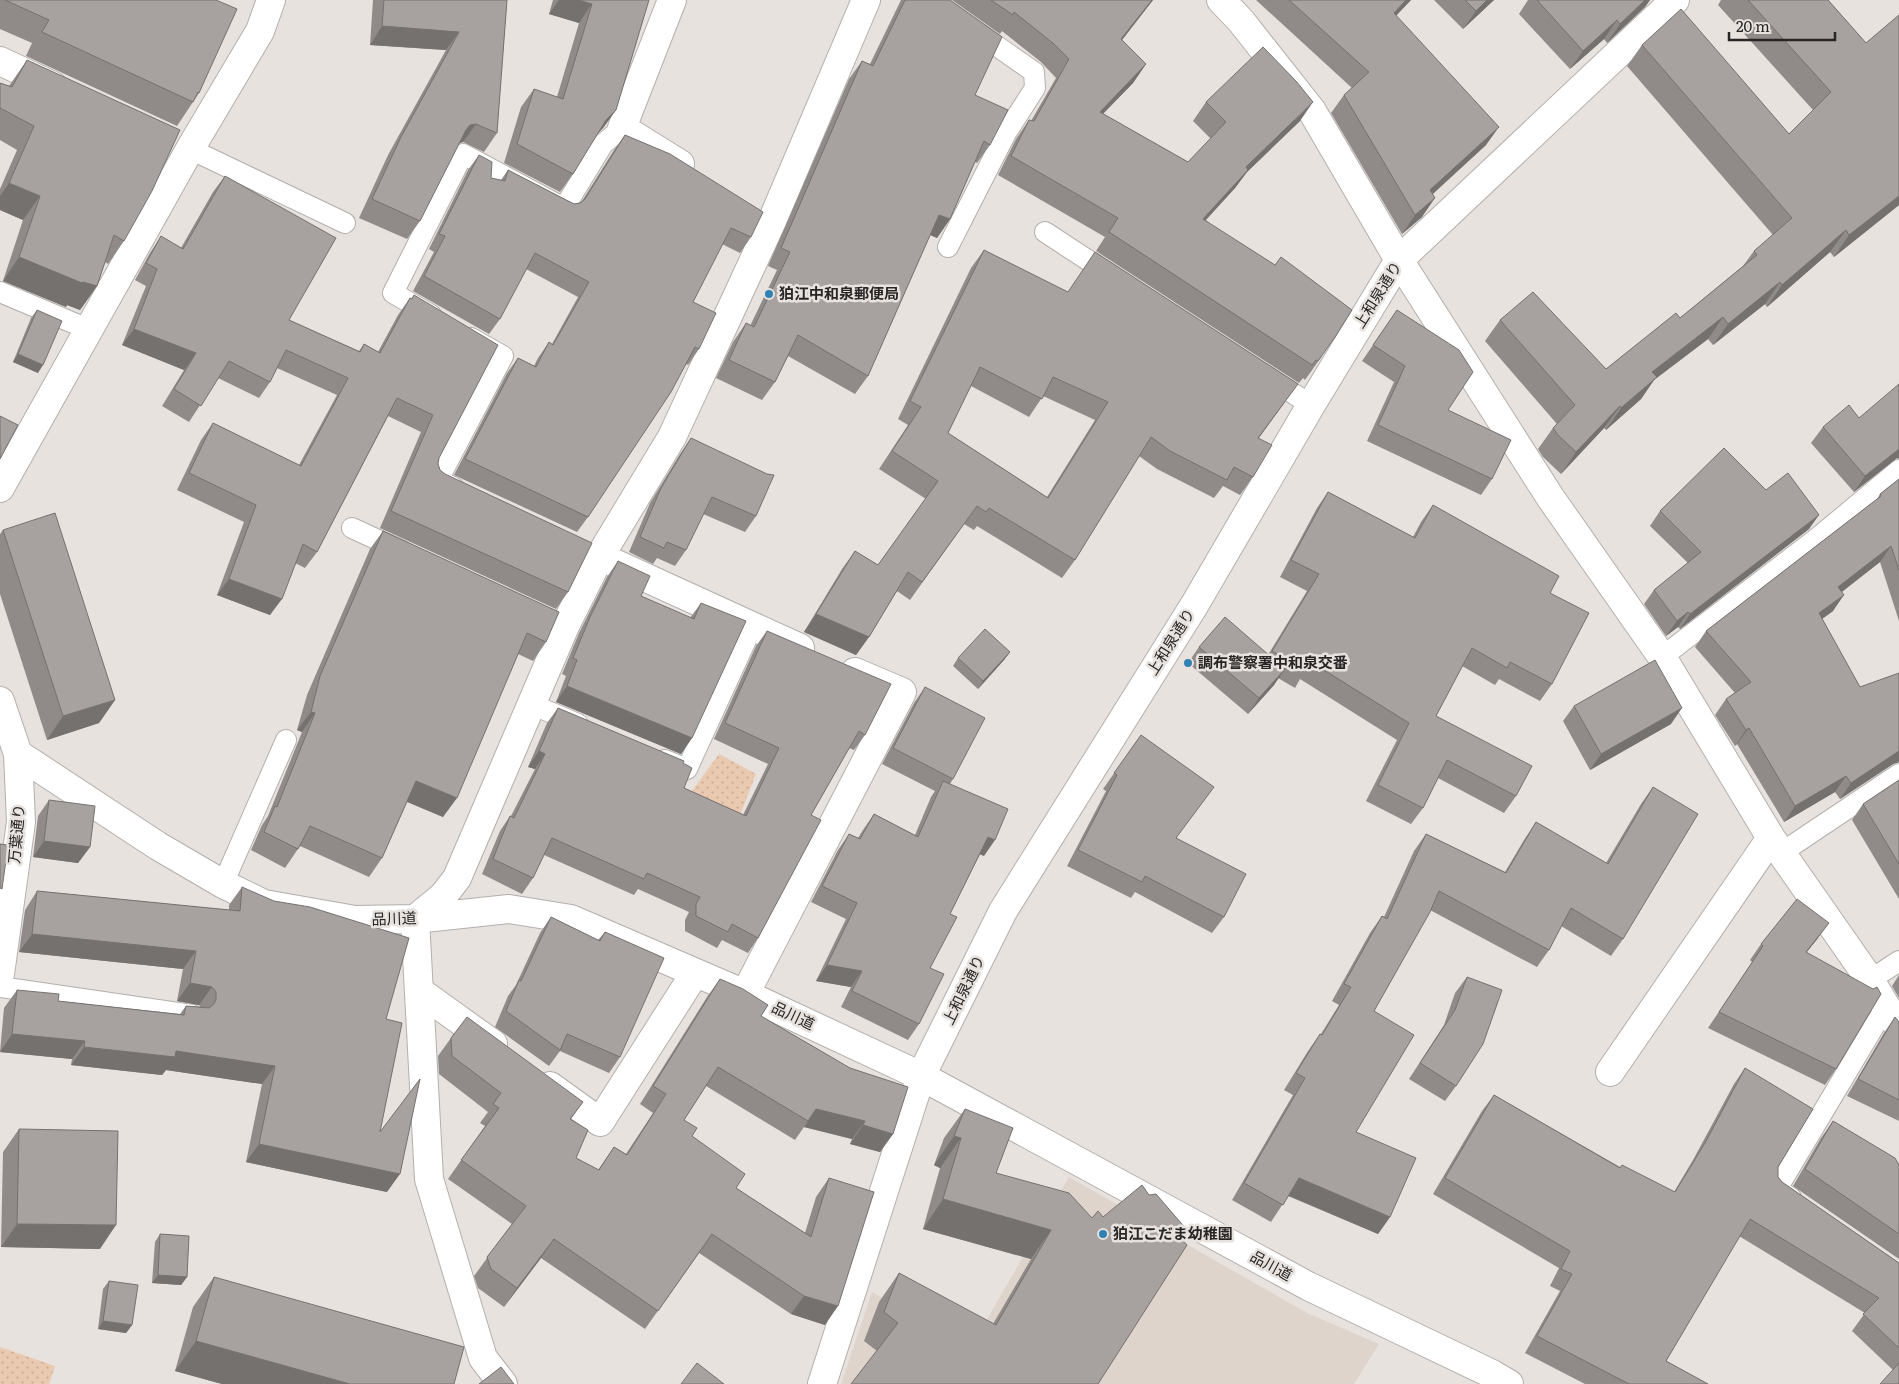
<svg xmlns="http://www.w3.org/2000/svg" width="1899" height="1384" font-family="Literata,'Noto Sans JP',serif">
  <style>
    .built { fill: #dfd4cc }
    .park { fill: url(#park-dots) }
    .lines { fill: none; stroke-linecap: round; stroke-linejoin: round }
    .service-casing { stroke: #b4afac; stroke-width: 22 }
    .minor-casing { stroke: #b4afac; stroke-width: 30 }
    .service { stroke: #fff; stroke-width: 20 }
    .minor { stroke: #fff; stroke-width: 28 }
    .wall { fill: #908b89; fill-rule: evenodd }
    .shaded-wall { fill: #75716f }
    .building { fill: #a7a29f; stroke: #75716f; fill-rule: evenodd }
    .poi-dot { fill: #3281b3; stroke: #e7e2de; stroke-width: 2 }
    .labels { text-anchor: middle; stroke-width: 5; stroke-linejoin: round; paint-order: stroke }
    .poi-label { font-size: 15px; font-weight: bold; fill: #282625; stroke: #e7e2de; text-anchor: start }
    .street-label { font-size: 15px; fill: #282625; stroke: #e7e2de }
  </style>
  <defs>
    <pattern id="park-dots" width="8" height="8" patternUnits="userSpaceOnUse" patternTransform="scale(1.25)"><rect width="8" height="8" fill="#e9c9b0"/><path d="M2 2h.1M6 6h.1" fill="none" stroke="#c8ac97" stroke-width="1.8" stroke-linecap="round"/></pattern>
  </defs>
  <rect width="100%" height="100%" fill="#e7e2de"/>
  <path class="built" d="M1069,1177L1307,1313L1379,1344L1354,1384H841L872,1292L971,1347Z"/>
  <path class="park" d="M719,754L756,774L735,828L681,806Z
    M0,1347L55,1366L49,1384H0Z"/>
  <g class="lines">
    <defs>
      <path id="service" d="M931,0L1034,72L1035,88L1006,133L948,247
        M190,149L345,223
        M1045,232L1112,276
        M0,292L90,330
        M431,315L393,293L463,154L564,208L603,144L622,128
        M1269,378L1311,405
        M453,487L438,480L503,356L471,338
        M352,528L402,551
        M1662,657L1816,539L1899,470
        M531,704L578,724
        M665,760L687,769L752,627
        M1781,853L1899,774
        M223,884L286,740
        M1870,980L1899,961
        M0,987L192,1015
        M1791,1198L1777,1189L1885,1008"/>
      <path id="minor" d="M672,0L622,128L680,164
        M1221,0L1241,21L1312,111L1399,260L1550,497L1662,657L1771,838L1870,980L1899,1028
        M0,61L53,86
        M0,488L190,149L260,31L271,0
        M616,564L800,648
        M0,701L18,754L158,846L223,884L264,904L355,920L415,919L509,909L571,919L745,994L921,1076L1308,1286L1492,1374L1509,1384
        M0,974L21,822L18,754
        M419,991L493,1044
        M745,994L902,692L855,672
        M1610,1072L1771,838
        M550,1086L600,1122L695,973
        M503,1384L483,1358L429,1179L415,919L443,896L457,878L565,626L600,556L672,437L772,221L866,0
        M822,1384L921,1076L1003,911L1195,604L1311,405L1399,260L1675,0"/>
    </defs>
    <use href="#service" class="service-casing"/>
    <use href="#minor" class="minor-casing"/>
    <use href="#service" class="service"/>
    <use href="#minor" class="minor"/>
  </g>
  <path class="wall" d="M0,0H216L199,93L177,126L26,56L32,43L0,29Z
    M373,0H507L497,133L484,152L463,142L459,143L420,221L407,239L359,218L388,155L446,50L370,45Z
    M553,0H649L616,110L603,128L597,134L573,174L560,192L504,163L521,107L534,89L557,97L579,23L549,14Z
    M901,0H950L975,95L990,145L977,163L975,162L950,219L937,238L930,235L868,376L855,394L788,356L775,382L762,400L716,378L733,342L746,323L750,326L777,270L768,266L849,79L862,61L870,64Z
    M952,0H1153L1122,40L1146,64L1133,83L1103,114L1188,162L1211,139L1193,121L1206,102L1300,121L1247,172L1235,188L1206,220L1322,356L1305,380L1303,378L1299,383L1096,251L1105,237L998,175L1016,139L1029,120L1031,121L1056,78L1041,62L1002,31L1000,34Z
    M1256,0H1411L1396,16L1486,145L1433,194L1422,217L1402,234L1331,113L1344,95L1352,88Z
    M1434,0H1494L1463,29Z
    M1528,0H1650L1645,7L1607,43L1604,39L1570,69L1519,14Z
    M1721,0H1828L1866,43L1899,15V205L1834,257L1830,252L1767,307L1765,304L1713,345L1708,339L1654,380L1641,399L1606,430L1604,428L1561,474L1543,457L1538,449L1553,428L1557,424L1485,341L1500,320L1606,369L1680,318L1743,266L1754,251L1773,235L1627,66L1642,45L1789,134L1813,110L1718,5Z
    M27,60L124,241L108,264L105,262L97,286L80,310L67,305L66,307L3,281L23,220L0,210V189L17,150L0,140V83L9,86Z
    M625,135L751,237L740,253L722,244L693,302L699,349L688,365L686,364L588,517L577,532L454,475L507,373L518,358L534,366L538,358L549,342L552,344L578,297L526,269L500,319L489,334L413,291L434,252L429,249L468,170L479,155L491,178L501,180L508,170L574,204L580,203L582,201L614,150Z
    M225,176L289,320L359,351L364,344L378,352L398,315L410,298L411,299L414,295L439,458L438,464L440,470L568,592L556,609L380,528L421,432L388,416L317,552L305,568L295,563L270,615L217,595L244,522L177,490L201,440L213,423L299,465L337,395L277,368L270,382L259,398L218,378L189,422L162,406L184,370L122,345L146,286L135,280L150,253L161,236L181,248L213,192Z
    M984,250L1285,402L1259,438L1253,477L1240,495L1223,486L1214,498L1157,469L1139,456L1075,560L1062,578L977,526L974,530L964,524L910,600L897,591L869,637L856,655L804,632L842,569L855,551L878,565L926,499L879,469L908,425L898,419L971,268ZM971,386L1029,417L1043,396L1095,420L1047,497L948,433Z
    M37,310L38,373L13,362L31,318Z
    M1397,310L1448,410L1492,479L1481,495L1367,441L1394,382L1362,361Z
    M1859,418L1897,458L1854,492L1811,443L1823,427Z
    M691,438L756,516L745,532L703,514L686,550L675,566L657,558L653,564L629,552L650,503L680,454Z
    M1899,479V621L1880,562L1842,592L1833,611L1822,619L1860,687L1899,673V762L1893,764L1840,799L1835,792L1784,822L1737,744L1735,746L1715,715L1726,699L1735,693L1695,647L1706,631L1877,499L1880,494Z
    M1766,490L1809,529L1680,629L1678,627L1666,636L1644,604L1654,590L1688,563L1650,526L1660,511Z
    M1328,492L1413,537L1421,522L1433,505L1550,593L1552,684L1540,701L1499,679L1495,685L1462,666L1436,716L1516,796L1504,813L1438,778L1423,808L1411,824L1366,801L1397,740L1300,679L1295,688L1278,678L1274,685L1248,714L1188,663L1199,647L1268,655L1307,591L1280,577L1317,508Z
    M3,530L115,700L99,723L47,740L0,594V534Z
    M383,531L546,642L533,661L518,654L443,817L407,802L382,858L369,877L300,846L285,868L251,850L262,825L268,816L302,732L297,730L307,695L370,549Z
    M618,561L641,596L690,618L701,603L692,738L681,754L556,702L566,676L562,674L579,633L607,577Z
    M767,631L865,735L854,750L849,748L811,815L758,938L748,953L722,940L717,948L685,931V920L689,912L638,889L634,895L544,855L533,878L522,894L482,874L500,831L510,816H511L535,769L528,767L547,723L558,708L683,763L684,788L743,815L768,764L714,739L756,646Z
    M1010,652L1004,660L978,689L953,666L958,658Z
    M925,687L953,779L950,784L984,856L980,854L950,914L930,968L919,1024L908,1040L841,1007L851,987L816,981L846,919L811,902L838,850L849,834L858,838L863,830L874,814L915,835L931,797L935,791L882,764L914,703Z
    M1574,706L1671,724L1590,770L1563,721Z
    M1141,735L1177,838L1224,917L1212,933L1135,892L1131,898L1067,866L1106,791L1103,789Z
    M1899,780V899L1852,820L1863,804Z
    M1653,787L1623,939L1611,956L1561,926L1549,950L1537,967L1430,910L1374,1011L1356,1132L1390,1217L1378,1234L1288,1196L1271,1222L1232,1200L1293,1095L1284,1090L1308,1051L1320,1034H1321L1339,1005L1332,1001L1370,933L1382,916L1384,917L1414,851L1426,834L1505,872L1524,840L1536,822L1606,863L1641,804Z
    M49,800L90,847L78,863L33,857L38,816Z
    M242,887L386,1019L380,1132L387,1192L246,1162L262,1084L166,1070L162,1075L71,1065L72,1059L0,1052L4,1008L17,990L58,1001L180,1014L186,1006L200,1007L199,1005L177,1001L183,969L19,952L25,910L37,891L229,910V905Z
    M551,917L598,940L605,932L620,1057L609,1073L560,1051L549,1066L495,1027L508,996L516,985L540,933Z
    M1818,938L1806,953L1836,1069L1825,1085L1708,1028L1752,962L1750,960L1761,944Z
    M1899,975V998L1892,986Z
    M1467,977L1456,1086L1445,1101L1409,1079L1444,1025L1455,993Z
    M720,979L893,1134L880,1152L850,1144L852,1139L804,1127L795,1140L706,1086L684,1120L692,1136L736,1188L805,1233L816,1197L829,1178L825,1325L791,1314L699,1253L645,1329L541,1258L504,1307L478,1288L474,1276L512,1224L448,1179L485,1126L480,1123L488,1112L439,1074L438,1056L451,1038L583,1102L571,1119L576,1158L598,1170L614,1147L626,1154L653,1113L640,1104L707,997Z
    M1895,1017L1899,1022V1121L1847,1096L1884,1033Z
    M1745,1068L1778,1167V1177L1782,1182L1899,1263V1384L1893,1370L1852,1331L1865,1313L1739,1236L1666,1361L1708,1384H1585L1525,1353L1560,1291L1550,1286L1559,1268L1433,1194L1482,1111L1494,1095L1620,1167L1674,1192L1693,1160L1734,1084Z
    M965,1109L996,1173L1092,1218L1103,1217L1181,1238L1098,1384L877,1351L864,1341L879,1302L899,1273L993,1324L1031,1259L923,1229L940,1168L934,1165L944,1138Z
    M1833,1121L1899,1165V1259L1793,1186L1821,1138Z
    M19,1129L100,1249L1,1247L3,1152Z
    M160,1234L187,1277L181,1285L152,1283L155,1242Z
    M214,1277L454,1384H222L175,1371L193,1307Z
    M109,1281L132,1325L126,1333L98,1329L103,1289Z"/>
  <path class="shaded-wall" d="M559,0H578L592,4L579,23L549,14Z
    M1152,0H1153L1108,58L1121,39Z
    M1406,0H1411L1380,32L1394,13Z
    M1487,0H1494L1463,29L1476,11Z
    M1645,0H1650L1645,7L1607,43L1620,24Z
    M1617,20L1604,39L1570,69L1583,51Z
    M382,26L459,32L446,50L370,45Z
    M1146,64L1133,83L1087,130L1100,112Z
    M1313,102L1300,121L1247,172L1235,188L1190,237L1203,219L1246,167Z
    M616,110L603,128L593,138L606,120Z
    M476,124L463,142L457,144L466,130L470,125Z
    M1499,127L1486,145L1417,208L1430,190Z
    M9,183L40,196L23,220L0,210V196Z
    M1899,196V205L1834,257L1849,235Z
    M1435,198L1422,217L1402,234L1415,215Z
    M939,215L950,219L937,238L926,233Z
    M1846,230L1830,252L1767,307L1782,285Z
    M19,257L97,286L80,310L67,305L66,307L3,281Z
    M1780,282L1765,304L1713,345L1728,324Z
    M1723,317L1708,339L1654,380L1641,399L1606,430L1621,408L1652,372Z
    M134,329L196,353L184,370L122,345Z
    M18,354L43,365L38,373L13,362Z
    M1620,406L1604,428L1561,474L1576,452Z
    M1899,449V459L1897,458L1854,492L1865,476Z
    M1819,515L1809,529L1680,629L1690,614Z
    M1891,546L1880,562L1827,603L1838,587Z
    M229,579L282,599L270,615L217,595Z
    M1844,595L1833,611L1808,629L1819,613Z
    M1688,612L1678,627L1666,636L1677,621Z
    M816,614L869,637L856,655L804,632Z
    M1010,652L1004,660L978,689L983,681Z
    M1285,669L1274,685L1248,714L1259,698Z
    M567,686L692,738L681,754L556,702Z
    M115,700L99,723L47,740L63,716Z
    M1682,708L1671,724L1590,770L1601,754Z
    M311,712L315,713L302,732L297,730Z
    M1749,728L1737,744L1735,746L1746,730Z
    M539,751L545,754L535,769L528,767Z
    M1899,751V762L1893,764L1840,799L1851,783Z
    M1846,776L1835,792L1784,822L1795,806Z
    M416,781L457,798L443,817L403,800Z
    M988,837L995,840L984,856L977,853Z
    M44,841L90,847L78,863L33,857Z
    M1829,923L1818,938L1794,968L1806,952Z
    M32,934L196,951L183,969L19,952Z
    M827,965L862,971L851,987L816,981Z
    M190,983L212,987L199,1005L177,1001Z
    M12,1034L85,1041L72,1059L0,1052Z
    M84,1047L176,1051L275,1066L262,1084L166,1070L162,1075L71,1065Z
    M816,1109L865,1121L852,1139L804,1127Z
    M863,1125L893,1134L880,1152L850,1144Z
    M954,1136L961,1138L940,1168L934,1165Z
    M259,1144L400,1174L387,1192L246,1162Z
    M1299,1178L1390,1217L1378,1234L1287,1195Z
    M943,1199L1051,1230L1031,1259L923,1229Z
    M17,1224L116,1225L100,1249L1,1247Z
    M554,1239L541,1258L504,1307L517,1288Z
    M158,1275L187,1277L181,1285L152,1283Z
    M804,1296L838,1306L825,1325L791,1314Z
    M103,1321L132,1325L126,1333L98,1329Z
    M196,1341L350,1384H222L175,1371Z"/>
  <path class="building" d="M5,0H216L237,9L199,93L198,92L193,102L42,32L49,20Z
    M384,0H507L497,133L476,124L470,125L466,130L420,221L372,199L401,137L459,32L382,26Z
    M578,0H649L616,110L606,120L573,174L517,144L534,89L563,99L592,4Z
    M905,0H950L1002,37L975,95L1008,110L990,145L984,141L950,219L939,215L868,376L798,335L775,382L729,360L746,323L754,327L790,252L781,248L862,61L873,66Z
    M991,0H1152L1121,39L1146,64L1100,112L1188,162L1226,122L1206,102L1263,47L1296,81L1313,102L1246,167L1248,170L1203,219L1275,265L1281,257L1352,310L1335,337L1318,361L1316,360L1312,365L1109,232L1118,218L1011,156L1029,120L1034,121L1069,59L1054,44L1014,12L1013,15Z
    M1289,0H1406L1394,13L1499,127L1430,190L1435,198L1415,215L1344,95L1369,72Z
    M1465,0H1487L1476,11Z
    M1537,0H1645L1620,24L1617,20L1583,51Z
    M1748,0H1828L1866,43L1899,15V196L1849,235L1846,230L1782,285L1780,282L1728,324L1723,317L1652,372L1657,377L1621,408L1620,406L1576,452L1558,435L1553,428L1575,405L1500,320L1533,292L1606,369L1676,313L1680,318L1757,255L1754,251L1792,218L1642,45L1681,9L1789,134L1831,92Z
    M27,60L180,130L152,191L124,241L114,235L97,286L83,282L82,283L19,257L40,196L9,183L34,126L0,108V83L12,87Z
    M625,135L670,154L763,212L751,237L731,228L693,302L716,313L699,349L695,347L671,392L588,517L465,459L518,358L536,367L549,342L553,345L589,282L535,253L500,319L424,276L445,236L439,234L479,155L492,162L491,178L505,181L508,170L574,204L580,203L585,199Z
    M225,176L336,238L289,320L360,352L364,344L380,353L410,298L412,299L414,295L498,345L439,458L438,464L440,470L445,474L592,543L568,592L391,511L433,415L397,398L317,552L303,544L282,599L229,579L256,505L189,473L213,423L301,466L348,378L286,350L270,382L229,361L201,406L174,389L196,353L134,329L157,269L146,263L161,236L183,249Z
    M984,250L1068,292L1095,252L1298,384L1258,438L1272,445L1253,477L1234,467L1227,480L1170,451L1151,437L1075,560L989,508L986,512L977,506L922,582L908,572L869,637L816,614L855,551L878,565L938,481L892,451L921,407L910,401ZM980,367L1042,399L1053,377L1108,402L1048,498L948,433Z
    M37,310L62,321L43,365L18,354Z
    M1397,310L1459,350L1473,372L1448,410L1511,440L1492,479L1378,425L1405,366L1373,345Z
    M1899,384V449L1865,476L1823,427L1849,405L1859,418Z
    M0,416L18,425L0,459Z
    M691,438L767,474L774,475L756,516L712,497L686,550L667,542L664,548L640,537L661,488Z
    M1724,448L1766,490L1788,473L1819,515L1690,614L1688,612L1677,621L1654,590L1701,552L1660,511Z
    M1899,479V570L1891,546L1838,587L1844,595L1819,613L1860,687L1899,673V751L1851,783L1846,776L1795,806L1749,728L1746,730L1726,699L1751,682L1706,631L1881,496L1880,494Z
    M1328,492L1415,538L1433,505L1559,576L1550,593L1589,613L1552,684L1510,662L1507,668L1472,648L1436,716L1532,766L1516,796L1447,760L1423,808L1378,785L1409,723L1311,662L1306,671L1272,651L1319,574L1291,560Z
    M55,513L115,700L63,716L3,530Z
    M383,531L559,612L546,642L527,633L457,798L416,781L382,858L310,826L298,849L264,832L275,806L277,807L315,713L311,712L320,676Z
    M618,561L650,576L641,596L694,619L701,603L746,621L692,738L567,686L577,660L573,658L590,617Z
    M1225,617L1285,669L1259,698L1199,647Z
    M985,629L1010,652L983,681L958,658Z
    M767,631L891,684L865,735L859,731L811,815L821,820L758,938L732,924L728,932L696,916V904L700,897L647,873L644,879L552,838L533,878L493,859L510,816L514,818L545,754L539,751L558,708L684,761L683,763L692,768L684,788L746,816L779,748L725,723Z
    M1655,660L1682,708L1601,754L1574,706Z
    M925,687L985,718L953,779L893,748Z
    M1141,735L1214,787L1176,838L1246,874L1224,917L1145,876L1142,882L1078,850L1117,775L1114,773Z
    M1899,780V864L1863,804Z
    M943,781L1008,809L995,840L988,837L950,914L957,917L930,968L944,974L919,1024L852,991L862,971L827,965L857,903L822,886L849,834L860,839L874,814L918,837Z
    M1653,787L1698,814L1623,939L1571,908L1549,950L1439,891L1430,912L1374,1011L1414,1035L1356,1132L1416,1158L1390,1217L1299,1178L1283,1205L1244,1183L1305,1078L1296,1073L1320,1034L1322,1035L1351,987L1344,984L1382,916L1387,919L1426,834L1506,873L1536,822L1608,864Z
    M49,800L95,806L90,847L44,841Z
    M0,844L8,845L2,889L0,888Z
    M242,887L274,901L310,907L409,938L386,1019L402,1023L380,1132L420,1079L400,1174L259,1144L275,1066L176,1051L175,1057L84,1047L85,1041L12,1034L17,990L59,994L58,1001L184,1015L186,1006L209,1008L214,1004L216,999V992L212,987L190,983L196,951L32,934L37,891L240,911Z
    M1797,899L1829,923L1806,952L1873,989L1877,987L1881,994L1836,1069L1719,1012L1763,946L1761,944Z
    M551,917L600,941L605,932L664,958L620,1057L567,1034L560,1050L506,1011L519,980L521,981Z
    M1467,977L1502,990L1483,1044L1456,1086L1420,1063L1455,1010Z
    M720,979L743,989L768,1005L761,1016L850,1068L908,1087L893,1134L863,1125L865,1121L816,1109L808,1121L718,1067L684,1120L697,1128L692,1136L745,1174L736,1188L811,1237L829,1178L874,1192L838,1306L804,1296L712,1234L658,1311L554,1239L517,1288L491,1269L487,1257L526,1206L461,1160L499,1108L493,1104L501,1093L452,1056L451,1038L467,1017L583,1102L570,1119L588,1130L576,1158L599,1170L614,1147L627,1155L666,1094L653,1086Z
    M1895,1017L1899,1022V1100L1858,1079Z
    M1745,1068L1813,1109L1778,1167V1177L1782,1182L1899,1263V1348L1863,1314L1879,1298L1750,1219L1666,1361L1708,1384H1629L1537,1336L1572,1274L1561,1269L1570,1251L1445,1178L1494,1095L1620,1168L1622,1165L1675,1192L1705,1143Z
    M965,1109L1013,1128L996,1173L1069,1193L1092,1218L1098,1211L1103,1217L1142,1185L1149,1195L1156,1194L1187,1230L1180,1237L1187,1245L1098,1384H851L898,1323L884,1312L899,1273L996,1325L1051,1230L943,1199L961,1138L954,1136Z
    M1833,1121L1895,1158L1899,1165V1234L1805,1169Z
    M19,1129L118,1131L116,1225L17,1224Z
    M160,1234L189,1236L187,1277L158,1275Z
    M214,1277L464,1347L454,1384H350L196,1341Z
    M109,1281L138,1285L132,1325L103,1321Z
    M697,1363L724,1384H681Z
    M1899,1363V1384H1880Z
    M501,1367L514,1384H479Z"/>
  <g class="poi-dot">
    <circle cx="769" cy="294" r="5"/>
    <circle cx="1188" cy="663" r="5"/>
    <circle cx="1103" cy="1234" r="5"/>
  </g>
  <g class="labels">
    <g class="poi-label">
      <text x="779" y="299">狛江中和泉郵便局</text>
      <text x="1198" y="668">調布警察署中和泉交番</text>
      <text x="1113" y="1239">狛江こだま幼稚園</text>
    </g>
    <g class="street-label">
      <text transform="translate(1378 295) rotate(-58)" y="5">上和泉通り</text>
      <text transform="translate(1171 642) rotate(-58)" y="5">上和泉通り</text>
      <text transform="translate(17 834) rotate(-85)" y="5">万葉通り</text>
      <text transform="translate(394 919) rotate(-2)" y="5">品川道</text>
      <text transform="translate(964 990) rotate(-64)" y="5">上和泉通り</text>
      <text transform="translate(793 1016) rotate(25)" y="5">品川道</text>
      <text transform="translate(1271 1266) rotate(29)" y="5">品川道</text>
    </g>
  </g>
  <path d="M1729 32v8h106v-8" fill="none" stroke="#282625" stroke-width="2.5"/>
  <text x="1736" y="32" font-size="15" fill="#282625" stroke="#e7e2de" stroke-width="4" paint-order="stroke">20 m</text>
</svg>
